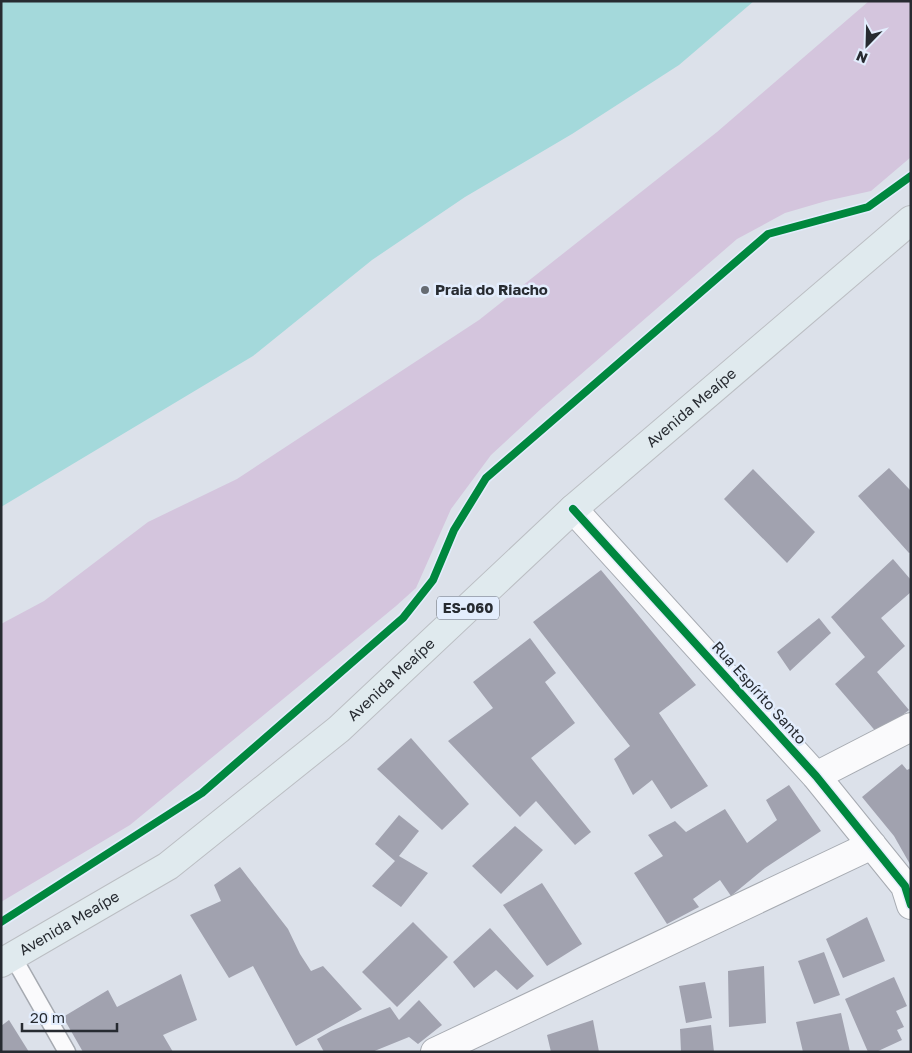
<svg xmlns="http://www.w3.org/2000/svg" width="912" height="1053" font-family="'Golos Text',sans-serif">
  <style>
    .green { fill: #d4c5dd }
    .water { fill: #a4d9db }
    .building { fill: #a1a2af }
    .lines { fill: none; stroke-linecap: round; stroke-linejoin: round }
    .service-casing { stroke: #a6aab1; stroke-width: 19 }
    .minor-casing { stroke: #a6aab1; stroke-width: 30 }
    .primary-casing { stroke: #bbbec3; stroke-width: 30 }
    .service { stroke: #fafafc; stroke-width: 16 }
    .minor { stroke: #fafafc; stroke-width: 28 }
    .primary { stroke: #e0eaee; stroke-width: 28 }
    .cycleway-casing { stroke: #e3edfd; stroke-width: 11 }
    .cycleway { stroke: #00873e; stroke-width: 8 }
    .poi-dot { fill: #666b72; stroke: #e3edfd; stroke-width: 2 }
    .labels { text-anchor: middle; stroke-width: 5; stroke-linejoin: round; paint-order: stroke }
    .shield { fill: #e3edfd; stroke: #5f656e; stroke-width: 1 }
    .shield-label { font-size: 14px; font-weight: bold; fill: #272b31 }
    .poi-label { font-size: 15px; font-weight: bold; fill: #272b31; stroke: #e3edfd; text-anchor: start }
    .street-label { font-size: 15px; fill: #272b31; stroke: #e3edfd }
  </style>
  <rect width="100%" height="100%" fill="#dce1ea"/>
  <path class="green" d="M869,1H911V157L871,191L826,201L785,213L737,239L542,408L491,455L451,509L416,588L396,606L130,825L1,902V624L44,601L148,522L237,479L479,320L717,132Z"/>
  <path class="water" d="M1,1H754L679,65L572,134L465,197L372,260L253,356L1,507Z"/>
  <path class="building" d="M889,468L911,491V552L909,553L858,496Z
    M753,469L815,532L787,563L724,499Z
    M893,559L911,580V592L881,618L905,646L877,672L909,710L878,734L835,684L865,657L831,617Z
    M601,570L696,685L659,713L708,786L671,809L652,780L633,795L614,759L630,746L533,622Z
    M819,618L831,633L790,671L777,652Z
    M530,638L556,673L545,682L575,723L531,758L591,832L575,845L536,801L520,817L448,741L493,708L473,682Z
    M411,738L469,804L442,830L377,769Z
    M902,764L907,770L911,768V866L894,836L862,797Z
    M789,785L821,831L765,868L731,896L720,880L693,899L699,907L667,924L634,873L663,856L648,835L675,821L686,832L725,809L747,843L777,820L766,800Z
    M399,815L419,831L399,856L428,873L401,907L372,886L395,861L375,844Z
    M515,826L543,850L501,894L472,866Z
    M240,867L288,929L300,954L311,971L323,966L362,1009L296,1046L253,966L229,978L190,915L221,901L214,885Z
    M542,883L582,944L547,966L503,905Z
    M867,917L885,961L843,978L826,939Z
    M413,922L448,957L397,1007L362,972Z
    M490,928L534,976L517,990L496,970L474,988L453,962Z
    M824,952L840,995L814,1004L798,961Z
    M764,966L766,1023L729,1027L728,971Z
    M181,974L197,1020L163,1035L173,1052H83L63,1017L108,990L117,1007Z
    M894,977L907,1006L896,1011L904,1027L897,1030L902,1040L876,1052H868L845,999Z
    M705,982L712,1018L686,1023L679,986Z
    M419,1000L442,1025L418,1044L409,1037L372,1052H324L317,1039L331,1031L390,1007L399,1020Z
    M841,1013L850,1052H803L796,1022Z
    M9,1020L29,1052H1V1026Z
    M593,1020L599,1052H551L547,1035Z
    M711,1025L714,1052H681L680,1029Z"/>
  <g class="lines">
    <defs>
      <path id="service" d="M13,957L67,1052"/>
      <path id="minor" d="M573,509L816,776L905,886L911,905
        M816,776L911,727
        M435,1052L872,845"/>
      <g id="primary">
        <path id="s1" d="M1,963L168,866L339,729L573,509L911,220"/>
      </g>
    </defs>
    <use href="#service" class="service-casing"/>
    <use href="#minor" class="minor-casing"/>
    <use href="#primary" class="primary-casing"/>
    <use href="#service" class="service"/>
    <use href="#minor" class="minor"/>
    <use href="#primary" class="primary"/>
    <defs>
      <path id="cycleway" d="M573,509L816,776L905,886L911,905
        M1,922L202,793L403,618L433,580L454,530L486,478L768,234L868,207L911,176"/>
    </defs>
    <use href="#cycleway" class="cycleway-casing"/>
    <use href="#cycleway" class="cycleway"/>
  </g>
  <circle class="poi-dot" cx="425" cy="290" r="5"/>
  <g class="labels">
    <rect class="shield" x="437" y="596.5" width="62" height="23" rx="4"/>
    <g class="shield-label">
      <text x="468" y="613">ES-060</text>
    </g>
    <g class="poi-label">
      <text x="435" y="295">Praia do Riacho</text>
    </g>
    <g class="street-label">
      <text dy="5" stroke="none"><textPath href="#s1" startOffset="889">Avenida Meaípe</textPath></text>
      <text dy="5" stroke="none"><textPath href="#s1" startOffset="484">Avenida Meaípe</textPath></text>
      <text transform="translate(759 693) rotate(48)" y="5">Rua Espírito Santo</text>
      <text dy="5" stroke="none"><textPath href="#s1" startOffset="79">Avenida Meaípe</textPath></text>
    </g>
  </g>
  <rect width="912" height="1053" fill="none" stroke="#272b31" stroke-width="5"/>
  <g transform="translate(867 45) rotate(203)" stroke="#e3edfd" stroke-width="4" paint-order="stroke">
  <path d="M0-4L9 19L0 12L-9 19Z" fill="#272b31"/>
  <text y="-8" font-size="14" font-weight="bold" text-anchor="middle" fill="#272b31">N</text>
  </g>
  <path d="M22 1023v8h95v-8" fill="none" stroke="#272b31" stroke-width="2.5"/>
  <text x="30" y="1023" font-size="15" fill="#272b31" stroke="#e3edfd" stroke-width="4" paint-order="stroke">20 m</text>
</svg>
